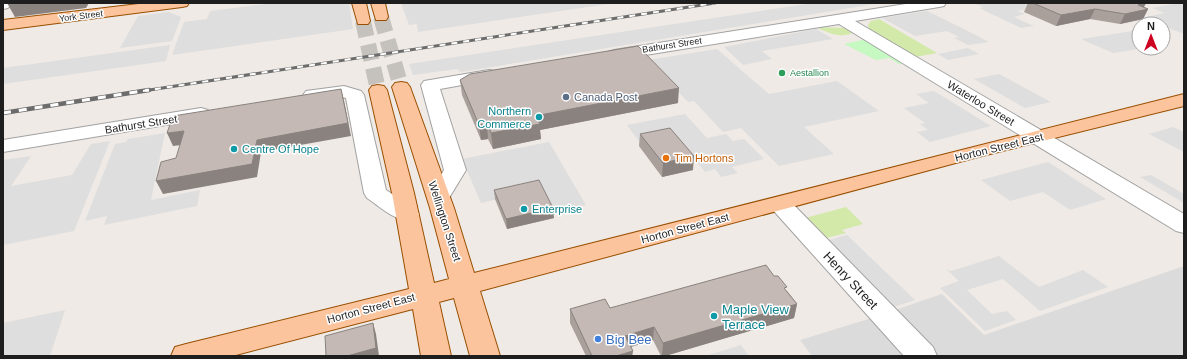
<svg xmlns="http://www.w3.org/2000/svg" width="1187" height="359" font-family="Arial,sans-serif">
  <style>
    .residential { fill: #dcdbdc }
    .grass { fill: #d3e9aa }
    .park { fill: #c6f9c2 }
    .parking { fill: #dedede }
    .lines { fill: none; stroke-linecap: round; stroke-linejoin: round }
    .major-tunnel { stroke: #c5c1bd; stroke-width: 16; stroke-dasharray: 16 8; stroke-linecap: butt }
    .minor-casing { stroke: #a2a2a2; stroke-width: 2 }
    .major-casing { stroke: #994f00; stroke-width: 2 }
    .minor { fill: #fff; fill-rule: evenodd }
    .major { fill: #fcc49d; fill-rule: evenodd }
    .rail-far1-casing { stroke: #6c6c6c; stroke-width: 3 }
    .rail-casing { stroke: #6c6c6c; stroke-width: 4.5 }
    .rail-far1 { stroke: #fff; stroke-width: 2; stroke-dasharray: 6; stroke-linecap: butt }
    .rail { stroke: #fff; stroke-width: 3; stroke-dasharray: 8; stroke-linecap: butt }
    .wall { fill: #a99f9b }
    .shaded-wall { fill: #89827e }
    .building { fill: #c4b9b4; stroke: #89827e }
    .leisure-dot { fill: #2e9e5b; stroke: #fff; stroke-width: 1.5 }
    .service-dot { fill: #5c6f8a; stroke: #fff; stroke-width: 1.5 }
    .culture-dot { fill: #0f9aa8; stroke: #fff; stroke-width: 1.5 }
    .food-dot { fill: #e8710a; stroke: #fff; stroke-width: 1.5 }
    .shop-dot { fill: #3f7fe0; stroke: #fff; stroke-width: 1.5 }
    .labels { text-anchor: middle; stroke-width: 3; stroke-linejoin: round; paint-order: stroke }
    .far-street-label { font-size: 9px; fill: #1e1e1e; stroke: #fff }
    .far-leisure-label { font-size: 9px; fill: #27864d; stroke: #fff; text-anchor: start }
    .service-label { font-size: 11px; fill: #4e5e75; stroke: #fff; text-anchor: start }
    .street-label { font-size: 11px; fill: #1e1e1e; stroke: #fff }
    .culture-label { font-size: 11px; fill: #0d838f; stroke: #fff; text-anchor: start }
    .food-label { font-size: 11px; fill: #c56008; stroke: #fff; text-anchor: start }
    .near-street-label { font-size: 13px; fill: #1e1e1e; stroke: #fff }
    .near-culture-label { font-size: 13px; fill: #0d838f; stroke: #fff; text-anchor: start }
    .near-shop-label { font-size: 13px; fill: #366cbe; stroke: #fff; text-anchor: start }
  </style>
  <rect width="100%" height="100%" fill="#efeae5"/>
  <path class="residential" d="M1184,266V356H930L889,312L942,294L984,335Z
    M875,317L912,356H812L800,340Z"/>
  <path class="grass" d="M879,19L937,53L915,57L869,29L868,25L871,21Z
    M816,27L844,28L854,32C841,39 828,33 816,27Z
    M846,207L863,224L842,230L846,233L823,239L805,218Z"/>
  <path class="park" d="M862,40H869L903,61L902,63L899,64L889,58L876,60L844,44Z"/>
  <path class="parking" d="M275,3H349L353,29L172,55L184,22L207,19L210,11Z
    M401,3H615L418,32L417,24L409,25Z
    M813,3H881L461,72L457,69L413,75L409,64Z
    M981,3H1058L1017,11L1025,14L1014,17L1034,26L1021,28L979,8L984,7L975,4Z
    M1178,3H1184V34L1163,26V24H1158L1142,18L1165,13L1152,8Z
    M927,11L962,28L989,42L968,45L954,38L959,37L947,31L915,36L882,18Z
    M169,12L181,17L172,41L120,48L138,16Z
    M816,29L833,39L762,51L772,59L743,65L724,47Z
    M1133,31L1139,33V48H1144L1113,53L1081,39Z
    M170,45L166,61L3,84V68Z
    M968,48L979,54L948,60L938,54Z
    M717,49L769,94L837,81L879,111L804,127L834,154L779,166L741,128L723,132L694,101L688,102L648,60Z
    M999,74L1051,102L1025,108L974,79Z
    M934,91L991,126L930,142L917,132L928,130L920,124L925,123L904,108L929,103L916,94Z
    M685,114L707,138L726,134L733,141L744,139L764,159L732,167L738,173L721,177L715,169L705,172L676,137L641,144L627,125Z
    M1173,127L1184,132V152L1149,134Z
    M165,133L151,200L200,190L197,206L104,225L107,216L85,221L115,144L126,142L128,139Z
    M110,141L74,231L3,245V160L31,156L11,186L72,175L91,144Z
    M549,142L586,205L553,213L542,189L481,203L462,159Z
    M1048,162L1106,199L1070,210L1043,192L1010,201L981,180Z
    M1151,175L1184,194V203L1140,177Z
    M847,235L915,300L891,308L825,241Z
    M999,256L1039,287L1083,270L1108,287L1040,311L1003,279L967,290L992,314L1007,311L1016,320L985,331L940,288L959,281L946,269L951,271Z
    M65,310L50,356H3V323Z
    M741,345L749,356H706Z"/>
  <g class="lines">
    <path class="major-tunnel" d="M381,17L401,87
      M363,21L378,90"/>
    <defs>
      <path id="minor" d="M3,3H12L8,8L3,9Z
        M912,3H946L944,6L939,7L855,21L1184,214V233L1176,231L839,24L614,60L608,58L606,55L608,52L614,50Z
        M489,70L495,71L498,75L495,79L440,89L466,170L446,203L438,205L430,203L427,198L444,170L421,85L424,81L430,80Z
        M344,86L361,91L364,95L386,190L415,209L419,214L415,219C397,224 382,208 367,198L364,193L346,98L342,97L312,100L306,99L303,95L306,91Z
        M201,108L208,110L211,114L208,118L3,152V140Z
        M780,197L788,199L933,347L937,356H904L772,209L768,204L772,199Z"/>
      <path id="major" d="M147,3H189L187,6L182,7L3,30V20Z
        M352,3H366L370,21L368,24H358Z
        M371,3H385L388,17L386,20H376Z
        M401,82L407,83L410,87L454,208L474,273L1184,94V106L978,157L480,291L500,356H470L454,298L439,302L451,356H421L413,309L232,356H171L175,347L186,344L409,289L392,193L369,90L372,86L378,85L384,86L387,90L414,193L434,283L449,279L430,208L392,87L395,83Z"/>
    </defs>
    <use href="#minor" class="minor-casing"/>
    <use href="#major" class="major-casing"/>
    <use href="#minor" class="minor"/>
    <use href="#major" class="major"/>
    <defs>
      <path id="rail-far1" d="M143,91L715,3"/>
      <path id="rail" d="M3,113L149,90"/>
    </defs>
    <use href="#rail-far1" class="rail-far1-casing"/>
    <use href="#rail" class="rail-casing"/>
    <use href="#rail-far1" class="rail-far1"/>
    <use href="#rail" class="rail"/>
  </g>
  <path class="wall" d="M1028,3H1146L1144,7L1148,9L1143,19L1120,24L1090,19L1056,26L1024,12Z
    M460,80L678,103L540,130L541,139L493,149L488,139L481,140L462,95Z
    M640,134L693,170L662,177L639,146Z
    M494,190L554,218L507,229L495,199Z
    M787,291L797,304L794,318L665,356H661L653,340L631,347L633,351L632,356H586L570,323V309L610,308Z"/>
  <path class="shaded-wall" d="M7,3H89L86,8L15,17Z
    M1146,3L1142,10L1148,9L1143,19L1120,24L1125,14L1138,5Z
    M1095,9L1090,19L1056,26L1061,15Z
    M679,88L678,103L540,130L541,139L493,149L491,133L535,116Z
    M341,89L344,101L351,136L261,152L257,177L163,194L156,181L257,140Z
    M487,123L488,139L481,140L479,125Z
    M184,131L189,144L173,146L167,133Z
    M694,156L693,170L662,177L663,163Z
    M553,208L554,218L507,229L506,219Z
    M797,304L794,318L665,356H662L663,343Z
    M373,323L376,334L379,356H347Z
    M654,327L653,340L624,349L625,336Z
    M633,351L632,356H616Z"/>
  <path class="building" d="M1033,3H1145L1138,5L1148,9L1125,14L1095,9L1061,15Z
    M638,46L679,88L535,116L540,124L491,133L487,123L479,125L460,80L470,74Z
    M341,89L348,123L257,140L252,164L156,181L161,162L176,158L184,131L167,133L173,116Z
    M670,128L694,156L663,163L640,134Z
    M539,180L553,208L506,219L494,190Z
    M766,265L774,276H778L787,287L784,288L797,304L663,343L654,327L625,336L633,351L616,356H592L570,309L605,299L610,308Z
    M373,323L376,348L347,356H326L325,336Z"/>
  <circle class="leisure-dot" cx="782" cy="73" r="4"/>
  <circle class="service-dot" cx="566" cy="97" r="4"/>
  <g class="culture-dot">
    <circle cx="539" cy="117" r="4"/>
    <circle cx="234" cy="149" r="4"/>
    <circle cx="524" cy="209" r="4"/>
    <circle cx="714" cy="316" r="4"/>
  </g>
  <circle class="food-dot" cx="666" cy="158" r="4"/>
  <circle class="shop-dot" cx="598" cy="339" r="4"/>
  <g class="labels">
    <g class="far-street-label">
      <text transform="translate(81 16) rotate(-7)" y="3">York Street</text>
      <text transform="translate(672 45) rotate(-9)" y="3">Bathurst Street</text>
    </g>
    <g class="far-leisure-label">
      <text x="790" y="76">Aestallion</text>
    </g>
    <g class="service-label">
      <text x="574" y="101">Canada Post</text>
    </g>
    <g class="street-label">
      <text transform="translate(981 103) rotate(31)" y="4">Waterloo Street</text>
      <text transform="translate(141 124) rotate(-9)" y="4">Bathurst Street</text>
      <text transform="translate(999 147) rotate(-14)" y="4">Horton Street East</text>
      <text transform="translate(445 221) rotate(72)" y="4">Wellington Street</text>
      <text transform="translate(685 228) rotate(-15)" y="4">Horton Street East</text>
      <text transform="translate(371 308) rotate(-15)" y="4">Horton Street East</text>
    </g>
    <g class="culture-label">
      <text x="531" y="115" text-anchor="end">Northern<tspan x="531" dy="13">Commerce</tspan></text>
      <text x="242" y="153">Centre Of Hope</text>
      <text x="532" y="213">Enterprise</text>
    </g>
    <g class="food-label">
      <text x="674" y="162">Tim Hortons</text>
    </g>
    <g class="near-street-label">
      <text transform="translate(851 280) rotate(47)" y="5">Henry Street</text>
    </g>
    <g class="near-culture-label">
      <text x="722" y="314">Maple View<tspan x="722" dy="15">Terrace</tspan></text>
    </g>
    <g class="near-shop-label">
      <text x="606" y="344">Big Bee</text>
    </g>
  </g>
  <rect width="1187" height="359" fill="none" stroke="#1e1e1e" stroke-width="8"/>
  <g transform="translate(1151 36)"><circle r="19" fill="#ffffff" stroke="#a5a5a5"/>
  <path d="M0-3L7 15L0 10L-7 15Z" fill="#cc0020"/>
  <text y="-6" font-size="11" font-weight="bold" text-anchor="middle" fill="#1e1e1e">N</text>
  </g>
</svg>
